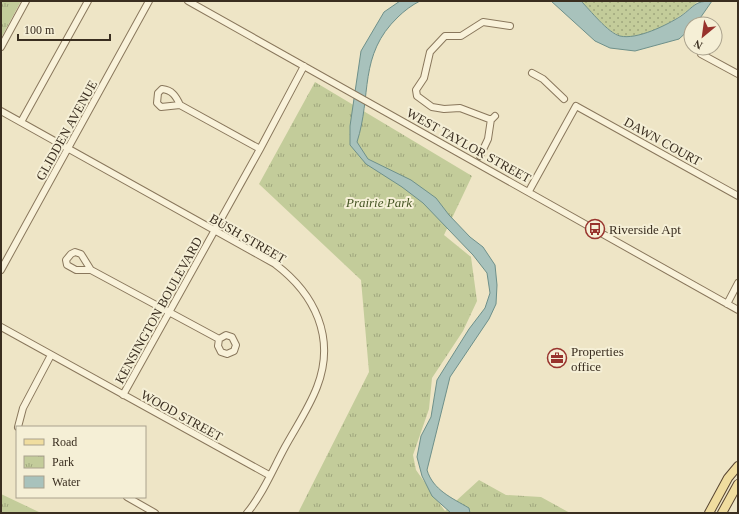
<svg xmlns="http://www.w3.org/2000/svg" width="739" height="514" font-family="Georgia,serif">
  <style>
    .grass { fill: url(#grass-dots) }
    .park { fill: url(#park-tufts) }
    .water { fill: #a8c2bc; stroke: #6e908a }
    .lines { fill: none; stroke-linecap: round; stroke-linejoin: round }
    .minor-casing { stroke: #89775c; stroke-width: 8 }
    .major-casing { stroke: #584530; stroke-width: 10 }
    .minor { stroke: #f9f2da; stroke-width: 6 }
    .major { stroke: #f0dd9f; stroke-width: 8 }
    .labels { text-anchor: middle; stroke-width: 4; stroke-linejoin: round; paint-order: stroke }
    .street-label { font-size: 13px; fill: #3a2e20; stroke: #f5efd6 }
    .park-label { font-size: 13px; font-style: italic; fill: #475626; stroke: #f5efd6 }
    .poi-label { font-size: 13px; fill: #3a2e20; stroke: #f5efd6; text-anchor: start }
  </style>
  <defs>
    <pattern id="grass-dots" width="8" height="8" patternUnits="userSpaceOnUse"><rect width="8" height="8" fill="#c3cc9a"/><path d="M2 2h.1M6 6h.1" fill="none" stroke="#9fa67d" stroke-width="1.8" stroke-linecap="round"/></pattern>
    <pattern id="park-tufts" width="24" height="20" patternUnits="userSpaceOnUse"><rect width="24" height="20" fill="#c3cc9a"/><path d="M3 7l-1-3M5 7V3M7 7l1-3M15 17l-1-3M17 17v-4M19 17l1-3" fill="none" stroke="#9fa67d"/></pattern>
  </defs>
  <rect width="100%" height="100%" fill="#eee5c6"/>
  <path class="grass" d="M581,1H698C685,16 638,45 618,35C603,28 592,12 581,1Z"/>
  <path class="park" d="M1,1H21L1,38Z
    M315,82L472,176L444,235L471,257L477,301L463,331L432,378L429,409L413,455L416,470L445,511L479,480L506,495L541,497L570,513H298L369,372L361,280L259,184Z
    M1,494L41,513H1Z"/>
  <path class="water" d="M400,1H420C412,5 404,11 398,17C358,55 372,96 357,142L368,159L411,180L436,198L449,215L470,237L483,247L495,265L497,285L496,304L489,319L450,377L427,470C433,490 452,498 469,508L470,513H451L432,496L422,476L417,457L421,436L431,417L437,380L469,329L485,308L490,293L487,273L473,255L423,203L402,187L366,164L350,145V126L361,51L384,12Z
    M551,1H581C590,10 608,33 620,36C637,40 667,25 681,16C695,6 694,1 712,1L696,24H691V28L679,39L635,51L610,48L595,41Z"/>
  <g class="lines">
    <defs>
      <path id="minor" d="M188,1L738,310
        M1,47L26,1
        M701,54L738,74
        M532,73L543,79L564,99
        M180,105L161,107L157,103L158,93L162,89C172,90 176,96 180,105L260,149
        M1,111L275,264C315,294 336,338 317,387C309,408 296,427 285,447C273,469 263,494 247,513
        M495,116L492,119H489L460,108L444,109L432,107L417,96L416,90L424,78L430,52L445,36H461L483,22L510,26
        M21,122L88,1
        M480,156L488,139L491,119
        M529,191L576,106L738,196
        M1,270L149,1
        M91,270H76L67,265L66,260L71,254L75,252L81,254L91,270L219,339L218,346L221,352L227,354L234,351L236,345L232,337L226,335L219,339
        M727,304L738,283
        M1,327L269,475
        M123,395L260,149L304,66
        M18,427L23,408L51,355
        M127,497L155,513"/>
      <path id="major" d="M709,513L728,478L738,466
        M722,513L738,484"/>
    </defs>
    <use href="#minor" class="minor-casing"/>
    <use href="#major" class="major-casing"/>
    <use href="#minor" class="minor"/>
    <use href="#major" class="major"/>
  </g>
  <defs>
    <symbol id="bus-ring" viewBox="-11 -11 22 22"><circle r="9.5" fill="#f5efd6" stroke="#98332d" stroke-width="1.5"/><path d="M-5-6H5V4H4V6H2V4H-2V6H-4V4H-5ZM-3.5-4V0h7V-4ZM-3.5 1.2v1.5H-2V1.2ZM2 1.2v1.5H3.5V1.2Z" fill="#98332d"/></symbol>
    <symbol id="office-ring" viewBox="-11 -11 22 22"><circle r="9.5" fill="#f5efd6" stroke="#98332d" stroke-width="1.5"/><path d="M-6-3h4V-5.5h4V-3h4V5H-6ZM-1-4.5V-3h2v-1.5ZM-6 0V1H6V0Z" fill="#98332d"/></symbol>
  </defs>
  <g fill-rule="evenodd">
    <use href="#bus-ring" x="584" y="218" width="22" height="22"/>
    <use href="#office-ring" x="546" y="347" width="22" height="22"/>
  </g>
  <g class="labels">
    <g class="street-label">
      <text transform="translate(66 130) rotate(-61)" y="5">GLIDDEN AVENUE</text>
      <text transform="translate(663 141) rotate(29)" y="5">DAWN COURT</text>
      <text transform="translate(469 145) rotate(29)" y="5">WEST TAYLOR STREET</text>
      <text transform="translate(248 238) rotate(30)" y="5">BUSH STREET</text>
      <text transform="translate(158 310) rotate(-61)" y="5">KENSINGTON BOULEVARD</text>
      <text transform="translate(182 415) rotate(29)" y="5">WOOD STREET</text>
    </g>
    <g class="park-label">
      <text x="379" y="207">Prairie Park</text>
    </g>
    <g class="poi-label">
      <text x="609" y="234">Riverside Apt</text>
      <text x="571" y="356">Properties<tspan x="571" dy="15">office</tspan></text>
    </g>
  </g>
  <rect width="739" height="514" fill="none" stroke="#3a2e20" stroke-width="4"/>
  <rect x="16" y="426" width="130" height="72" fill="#f5efd6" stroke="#aaa28d"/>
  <rect x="24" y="439" width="20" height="6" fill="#f0dd9f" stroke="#aaa28d"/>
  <text x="52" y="446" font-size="12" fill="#3a2e20">Road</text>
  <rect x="24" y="456" width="20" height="12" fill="url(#park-tufts)" stroke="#aaa28d"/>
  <text x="52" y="466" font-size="12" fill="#3a2e20">Park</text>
  <rect x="24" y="476" width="20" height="12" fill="#a8c2bc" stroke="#aaa28d"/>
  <text x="52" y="486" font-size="12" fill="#3a2e20">Water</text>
  <g transform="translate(703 36) rotate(209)"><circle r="19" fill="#f5efd6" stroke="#aaa28d"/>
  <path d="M0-3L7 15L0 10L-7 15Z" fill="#98332d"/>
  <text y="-6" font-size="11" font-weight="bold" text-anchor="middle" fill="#3a2e20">N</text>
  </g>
  <path d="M18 34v6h92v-6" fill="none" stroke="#3a2e20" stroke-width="2"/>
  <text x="24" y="34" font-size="12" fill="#3a2e20" stroke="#f5efd6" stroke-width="3" paint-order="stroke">100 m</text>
</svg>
